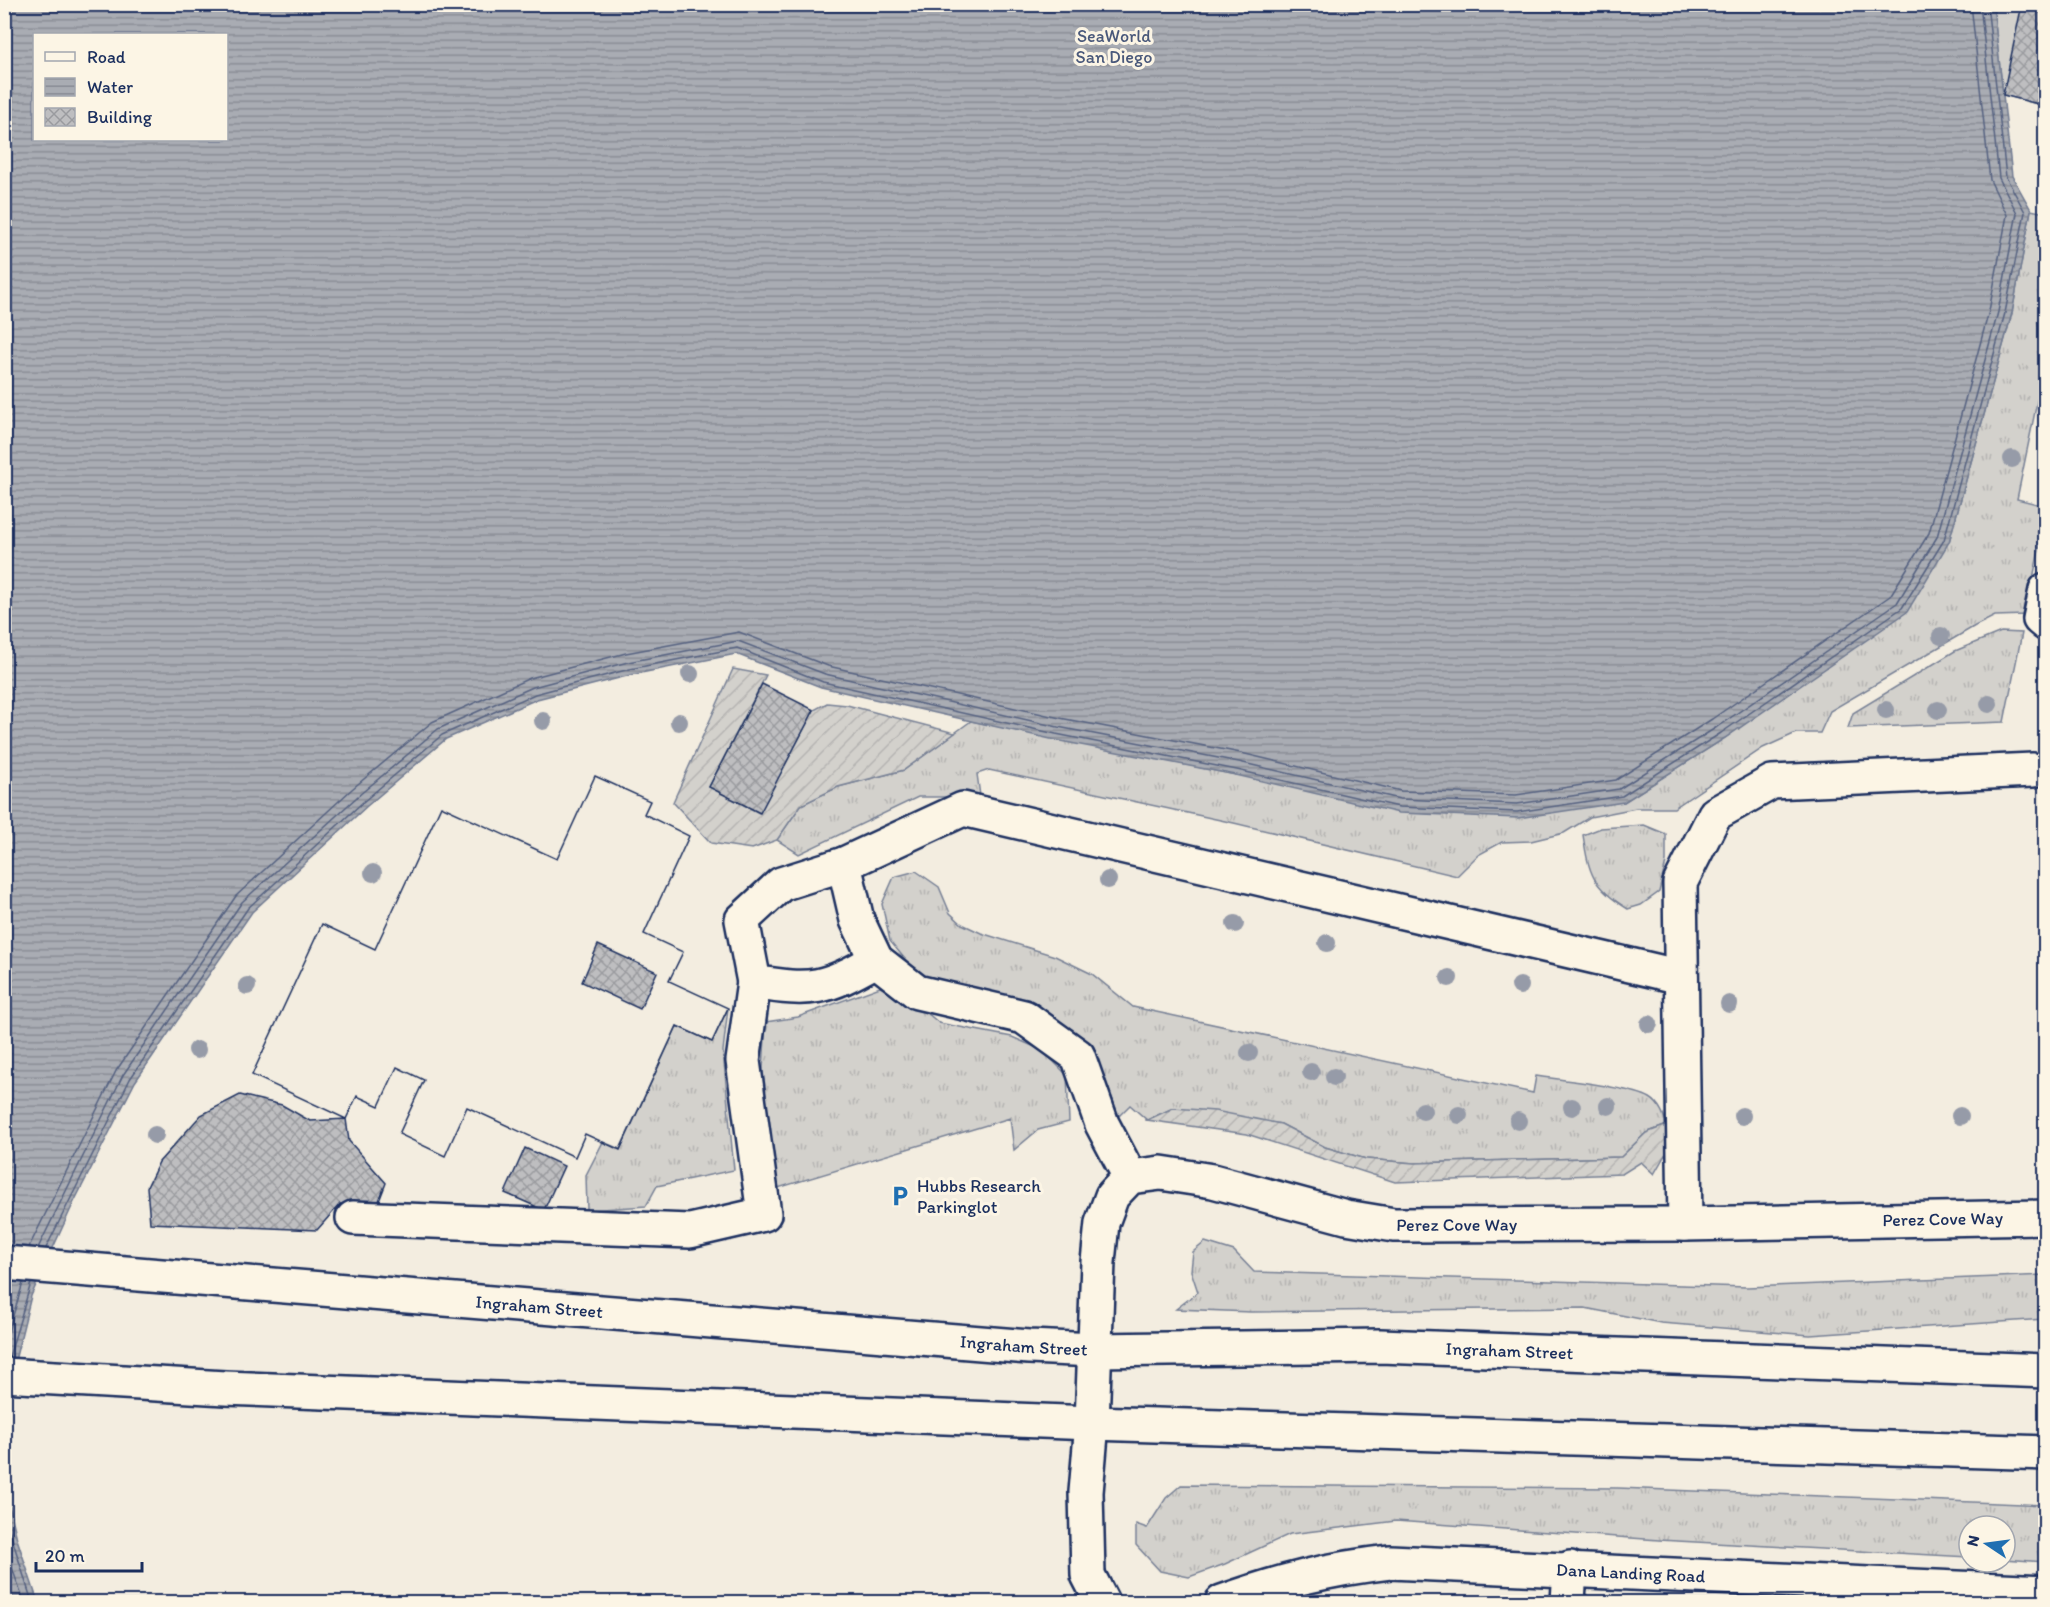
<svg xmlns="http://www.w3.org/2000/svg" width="2050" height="1607" font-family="Itim,sans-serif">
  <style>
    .grass { fill: url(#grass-tufts); stroke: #778095; stroke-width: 1.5 }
    .park { fill: #d3d1cc; stroke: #778095; stroke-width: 1.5 }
    .garden { fill: url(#garden-furrows); stroke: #778095; stroke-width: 1.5 }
    .water { fill: url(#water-rules); stroke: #707a91; stroke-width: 1.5; fill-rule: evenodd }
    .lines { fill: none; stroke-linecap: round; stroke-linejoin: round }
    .shore { stroke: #546180; stroke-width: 1.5 }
    .building { fill: url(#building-cross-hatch); stroke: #1b2f5e; stroke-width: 1.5; fill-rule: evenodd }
    .minor-casing { stroke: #1b2f5e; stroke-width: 38 }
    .major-casing { stroke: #1b2f5e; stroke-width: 38 }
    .minor { stroke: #fcf5e5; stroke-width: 33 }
    .major { stroke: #fcf5e5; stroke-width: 33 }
    .tree { fill: #969ba8 }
    .labels { text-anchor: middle; stroke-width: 6; stroke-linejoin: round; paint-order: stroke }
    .park-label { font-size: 18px; fill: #49587a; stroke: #fcf5e5 }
    .poi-label { font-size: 18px; fill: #1b2f5e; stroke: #fcf5e5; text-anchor: start }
    .street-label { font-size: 18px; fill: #1b2f5e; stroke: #fcf5e5 }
  </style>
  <defs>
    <pattern id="grass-tufts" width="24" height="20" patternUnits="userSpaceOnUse" patternTransform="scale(1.5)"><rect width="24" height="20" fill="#d3d1cc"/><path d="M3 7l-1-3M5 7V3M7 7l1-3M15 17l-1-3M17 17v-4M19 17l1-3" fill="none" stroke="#b5b4b2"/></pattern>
    <pattern id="garden-furrows" width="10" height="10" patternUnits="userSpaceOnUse" patternTransform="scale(1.5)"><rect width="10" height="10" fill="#d3d1cc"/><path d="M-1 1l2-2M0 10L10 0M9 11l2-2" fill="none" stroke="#b5b4b2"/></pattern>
    <pattern id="water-rules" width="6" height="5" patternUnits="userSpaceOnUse" patternTransform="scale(1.5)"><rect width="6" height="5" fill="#a9acb3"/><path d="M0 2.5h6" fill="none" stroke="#898c95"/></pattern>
    <pattern id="building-cross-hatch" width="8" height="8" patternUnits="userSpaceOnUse" patternTransform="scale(1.5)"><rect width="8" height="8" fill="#bebec0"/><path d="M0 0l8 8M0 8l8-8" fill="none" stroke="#9a9b9f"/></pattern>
  </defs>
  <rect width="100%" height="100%" fill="#f3ede0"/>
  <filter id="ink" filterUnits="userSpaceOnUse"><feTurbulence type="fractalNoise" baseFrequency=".0167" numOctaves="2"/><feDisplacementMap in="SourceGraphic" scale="12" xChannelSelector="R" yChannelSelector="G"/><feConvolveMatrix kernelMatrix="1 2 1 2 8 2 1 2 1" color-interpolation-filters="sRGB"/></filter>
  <g filter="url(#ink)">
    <path class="grass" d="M2031,210L2045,213V363L2017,499L2045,506L2046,518L2025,615L1995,616L1975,626L1830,711L1820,733H1796L1763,748L1674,808H1636L1590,817L1564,833L1531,841L1502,842L1478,855L1457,876L1234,823L989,770L977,774L981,803L947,797H918L799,854L777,840L801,805L838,787L904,770L971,721L1236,775L1624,802L1725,738L1814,674L1949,542L2012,313Z
      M2001,632L2022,633L2004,722L1848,728L1853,713L1955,651Z
      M1644,825L1666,834V862L1659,892L1641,905L1628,909C1592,887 1589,874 1583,835L1601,828Z
      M916,871L939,887L950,913L962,924L981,933L1055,956L1092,974L1133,1007L1533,1093L1536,1076C1561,1080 1632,1087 1650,1098C1660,1104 1664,1116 1667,1125L1646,1133L1621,1157L1414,1163L1366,1159L1325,1147L1281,1124L1173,1108L1147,1120L1130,1105L1119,1116L1098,1061L1055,1018L1005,998L942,985L914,970L890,941L882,904L894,877Z
      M880,987L913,1001L939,1023L1012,1037L1042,1050L1067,1075L1069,1122L1038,1130L1014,1150L1010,1118L778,1188L769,1176L761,1100L766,1022L798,1017Z
      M728,1008L723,1051L734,1170L657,1186L646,1206L587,1210L586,1175L603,1142L620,1149L677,1026L712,1042Z
      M1205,1242L1234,1251L1254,1272L1747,1287L2045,1275V1319L1810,1335L1661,1323L1585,1308L1251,1312L1176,1309L1198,1292L1191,1271L1193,1252Z
      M1181,1485L1618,1488L2045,1505V1562L2005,1559V1526H1969V1557L1659,1540L1396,1521L1290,1534L1225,1564L1189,1577L1160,1571L1136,1545V1524L1147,1528L1166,1498Z"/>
    <path class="park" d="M1993,5H2045V106L2003,95Z"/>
    <path class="garden" d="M733,669L766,675L709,787L759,813L814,710L827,703L847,705L955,733L904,770L838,787L801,805L777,840L752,849L711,843L673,802Z
      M1173,1108L1215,1111L1281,1124L1325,1147L1366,1159L1414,1163L1621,1157L1646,1133L1667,1125L1666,1153L1654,1174L1641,1162L1622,1174L1395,1182L1247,1134L1147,1120Z"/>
    <path class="water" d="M5,5H1993L2012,176L2031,210L2012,313L1949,542L1907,612L1725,738L1624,802L1518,818L1399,813L1236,775L1055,740L821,687L736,654L631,675L537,699L446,739L367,806L252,912L135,1082L74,1202L31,1296L5,1401ZM34,34H226V140H34Z
      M5,1486L17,1539L38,1602H5Z"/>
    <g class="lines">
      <path class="shore" d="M29,1247L116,1071L236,896L352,789L432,722L530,678L626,653L739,632L828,666L1060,718L1241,753L1401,791L1516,795L1616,780L1712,719L1890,596L1929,533L1989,311L2007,215L1990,180L1971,4
        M38,1248L123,1075L242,902L358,796L438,729L533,687L628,662L738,641L825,674L1058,727L1239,762L1400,799L1517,804L1619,789L1717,727L1897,603L1937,537L1998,312L2017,213L1999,178L1980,4
        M46,1248L130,1079L248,908L363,802L442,735L535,694L630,669L737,648L823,682L1056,734L1237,770L1399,807L1517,812L1622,796L1721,733L1902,608L1944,540L2005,313L2025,212L2006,177L1987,4
        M4,1345L23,1283
        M9,1357L31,1283
        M4,1513L32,1602
        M4,1545L24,1602"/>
    </g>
    <path class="building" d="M2022,4H2046V106L2003,95Z
      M762,684L814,710L760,813L709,787Z
      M595,776L650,801L644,814L689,836L644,934L683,952L669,981L728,1008L712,1042L677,1026L620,1150L585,1134L575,1157L467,1107L445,1156L399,1134L424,1080L397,1067L379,1106L357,1096L346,1119L252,1075L322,924L375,949L441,806L557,859ZM598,945L657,972L640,1009L582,982Z
      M595,776L650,801L644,814L689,836L644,934L683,952L669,981L728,1008L712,1042L677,1026L620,1150L585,1134L575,1157L467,1107L445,1156L399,1134L424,1080L397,1067L379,1106L357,1096L346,1119L252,1075L322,924L375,949L441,806L557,859Z
      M240,1095L282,1105L310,1121L346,1119L349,1141L386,1183L379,1201L340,1204L317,1230L150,1223L147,1187L159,1162L201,1115Z
      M525,1148L564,1166L544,1210L505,1193Z"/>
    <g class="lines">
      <defs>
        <g id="minor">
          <path d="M2046,590L2040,619L2046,624"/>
          <path d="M844,864L857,920L876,960L917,992L1024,1017L1078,1056L1102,1124L1130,1177"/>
          <path d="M876,960C825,989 812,992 754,982L742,920L781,884L844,864L963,809L1681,977"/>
          <path d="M353,1218L690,1231L764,1214L743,1061L754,982"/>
          <path d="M1685,1224L1680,883L1715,814L1772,782L2033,770"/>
          <path id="s1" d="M1102,1602L1088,1575L1086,1492L1092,1423L1098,1262L1102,1223L1112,1196L1130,1177L1161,1173L1213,1181L1346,1217L1394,1225L1685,1224L2046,1217"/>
          <path id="s2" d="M1222,1602C1281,1581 1328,1569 1390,1562L2046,1592"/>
          <path d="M1568,1602L1570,1568"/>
        </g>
        <g id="major">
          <path id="s3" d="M4,1263L1029,1347L1095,1350L1380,1346L2046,1371"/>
          <path d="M4,1375L225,1388L1092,1423L2046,1453"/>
        </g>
      </defs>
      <use href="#minor" class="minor-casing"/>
      <use href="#major" class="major-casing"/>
      <use href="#minor" class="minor"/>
      <use href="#major" class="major"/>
    </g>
    <g class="tree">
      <circle cx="2012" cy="459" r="9"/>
      <circle cx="1941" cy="636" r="9"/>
      <circle cx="690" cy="674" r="9"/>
      <circle cx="1989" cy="704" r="9"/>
      <circle cx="1886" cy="710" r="9"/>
      <circle cx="1938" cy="710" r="9"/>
      <circle cx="543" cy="721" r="9"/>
      <circle cx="679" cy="722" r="9"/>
      <circle cx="373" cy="873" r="9"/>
      <circle cx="1108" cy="880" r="9"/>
      <circle cx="1235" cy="924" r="9"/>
      <circle cx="1327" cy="943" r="9"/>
      <circle cx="1449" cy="978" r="9"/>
      <circle cx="247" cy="986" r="9"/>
      <circle cx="1520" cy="986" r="9"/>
      <circle cx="1729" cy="1004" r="9"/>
      <circle cx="1649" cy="1024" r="9"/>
      <circle cx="197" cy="1050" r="9"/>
      <circle cx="1249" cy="1053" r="9"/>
      <circle cx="1311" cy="1072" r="9"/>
      <circle cx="1334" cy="1077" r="9"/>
      <circle cx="1608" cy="1106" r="9"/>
      <circle cx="1572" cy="1107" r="9"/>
      <circle cx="1423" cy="1111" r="9"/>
      <circle cx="1459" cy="1115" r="9"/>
      <circle cx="1742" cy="1116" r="9"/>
      <circle cx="1960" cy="1116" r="9"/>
      <circle cx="1518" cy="1121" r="9"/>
      <circle cx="155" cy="1135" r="9"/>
    </g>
  </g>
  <defs>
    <symbol id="parking-bare" viewBox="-9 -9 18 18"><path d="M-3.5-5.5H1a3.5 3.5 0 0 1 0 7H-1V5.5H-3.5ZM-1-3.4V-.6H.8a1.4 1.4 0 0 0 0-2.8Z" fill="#1f6fb2" stroke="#fcf5e5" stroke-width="2.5" paint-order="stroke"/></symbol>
  </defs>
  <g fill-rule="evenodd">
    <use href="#parking-bare" x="885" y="1181" width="30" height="30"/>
  </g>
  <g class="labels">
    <g class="park-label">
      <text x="1114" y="42">SeaWorld<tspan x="1114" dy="21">San Diego</tspan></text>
    </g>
    <g class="poi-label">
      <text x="917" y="1192">Hubbs Research<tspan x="917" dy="21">Parkinglot</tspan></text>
    </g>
    <g class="street-label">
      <text dy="6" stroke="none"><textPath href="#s1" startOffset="1257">Perez Cove Way</textPath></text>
      <text dy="6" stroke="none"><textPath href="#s1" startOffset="771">Perez Cove Way</textPath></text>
      <text dy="6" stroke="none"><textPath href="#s3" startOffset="537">Ingraham Street</textPath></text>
      <text dy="6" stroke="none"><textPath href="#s3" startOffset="1023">Ingraham Street</textPath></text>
      <text dy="6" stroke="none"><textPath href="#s3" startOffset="1509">Ingraham Street</textPath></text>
      <text dy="6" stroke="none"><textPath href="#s2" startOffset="414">Dana Landing Road</textPath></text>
    </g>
  </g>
  <rect width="2050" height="1607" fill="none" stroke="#fcf5e5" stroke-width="24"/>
  <rect x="12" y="12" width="2026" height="1583" fill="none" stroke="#1b2f5e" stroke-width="2" filter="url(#ink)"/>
  <rect x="33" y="33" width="195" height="108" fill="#fcf5e5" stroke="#a2a6af" stroke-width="1.5"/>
  <rect x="45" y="52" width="30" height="9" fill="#fcf5e5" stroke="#a2a6af" stroke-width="1.5"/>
  <text x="87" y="63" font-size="18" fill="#1b2f5e">Road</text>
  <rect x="45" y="78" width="30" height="18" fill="url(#water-rules)" stroke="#a2a6af" stroke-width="1.5"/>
  <text x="87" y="93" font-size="18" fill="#1b2f5e">Water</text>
  <rect x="45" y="108" width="30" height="18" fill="url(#building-cross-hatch)" stroke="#a2a6af" stroke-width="1.5"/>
  <text x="87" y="123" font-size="18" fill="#1b2f5e">Building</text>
  <g transform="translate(1987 1544) rotate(283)"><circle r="28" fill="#fcf5e5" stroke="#a2a6af" stroke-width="1.5"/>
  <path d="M0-4.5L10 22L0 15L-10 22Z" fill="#1f6fb2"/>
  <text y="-9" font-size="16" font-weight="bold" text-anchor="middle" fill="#1b2f5e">N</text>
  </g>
  <path d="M36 1562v9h106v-9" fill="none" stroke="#1b2f5e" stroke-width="3"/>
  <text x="45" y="1562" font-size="18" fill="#1b2f5e" stroke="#fcf5e5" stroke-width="4.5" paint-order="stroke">20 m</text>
</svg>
